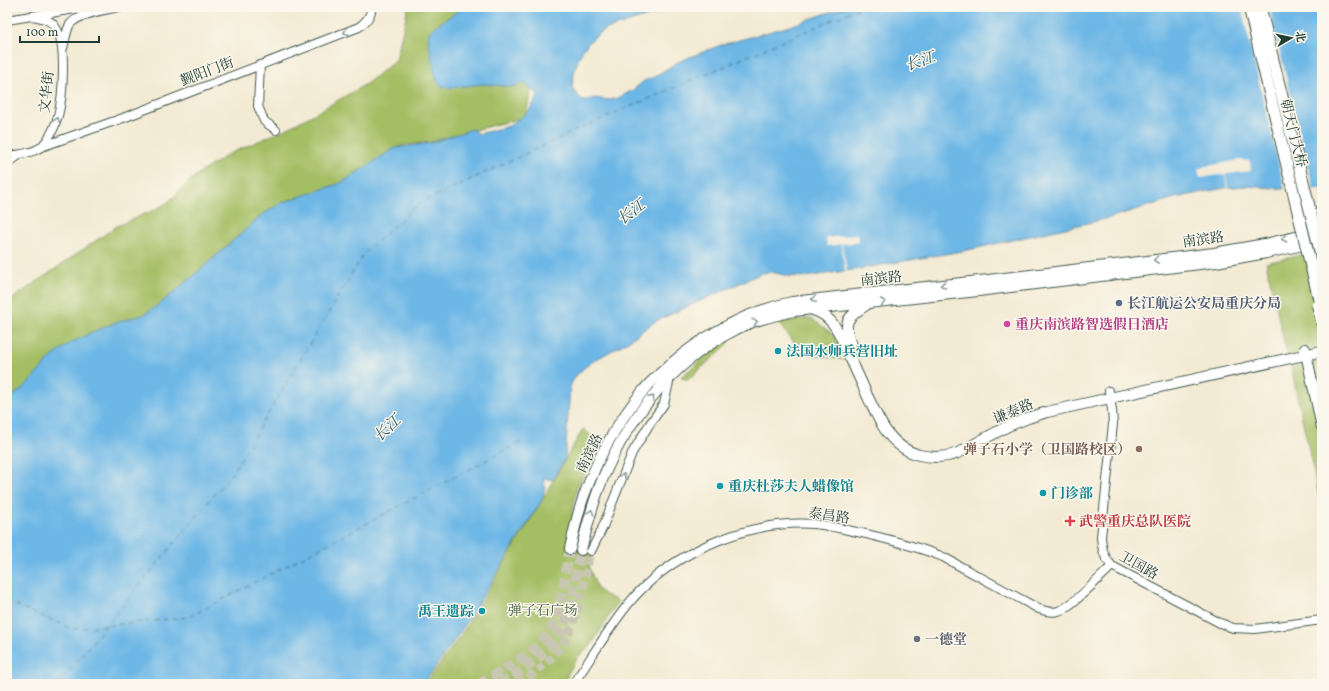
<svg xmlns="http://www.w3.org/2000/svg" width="1329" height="691" font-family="Vollkorn,'Noto Serif SC',serif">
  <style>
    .green { fill: #a4be64; stroke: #627e4c }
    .water { fill: #6db7e6; stroke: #467a8d }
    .pier { fill: #f3ead3 }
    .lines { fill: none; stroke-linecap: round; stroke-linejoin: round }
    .ferry { stroke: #325c60; stroke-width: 1; stroke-dasharray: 5 4; stroke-linecap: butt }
    .minor-tunnel { stroke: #c9c7b3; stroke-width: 8; stroke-dasharray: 8 4; stroke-linecap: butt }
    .major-tunnel { stroke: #c9c7b3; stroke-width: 10; stroke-dasharray: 10 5; stroke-linecap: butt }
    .minor-casing { stroke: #3f574c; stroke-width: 10 }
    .major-casing { stroke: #3f574c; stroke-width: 12 }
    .minor { stroke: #fff; stroke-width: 8 }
    .major { stroke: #fff; stroke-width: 10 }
    .rail-casing { stroke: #1f3d34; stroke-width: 3 }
    .rail { stroke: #fbf7ec; stroke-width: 1.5; stroke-dasharray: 4.5; stroke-linecap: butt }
    .major-bridge-casing { stroke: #3f574c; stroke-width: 12; stroke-linecap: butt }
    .highway-bridge-casing { stroke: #3f574c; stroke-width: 13; stroke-linecap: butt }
    .major-bridge { stroke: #fff; stroke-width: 10 }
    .highway-bridge { stroke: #fff; stroke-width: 11 }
    .oneway { stroke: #8f9e9a }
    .service-dot { fill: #5c6f8a; stroke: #fbf7ec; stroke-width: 1.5 }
    .hotel-dot { fill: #d1479c; stroke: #fbf7ec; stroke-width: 1.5 }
    .culture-dot { fill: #0f9aa8; stroke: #fbf7ec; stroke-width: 1.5 }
    .education-dot { fill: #8d6e63; stroke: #fbf7ec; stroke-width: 1.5 }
    .health-dot { fill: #e0444e; stroke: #fbf7ec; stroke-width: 1.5 }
    .worship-dot { fill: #6b7280; stroke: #fbf7ec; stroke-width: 1.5 }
    .labels { text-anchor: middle; stroke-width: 3; stroke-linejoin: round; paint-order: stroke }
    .street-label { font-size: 14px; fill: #1f3d34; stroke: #fbf7ec }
    .service-label { font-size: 14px; font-weight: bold; fill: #4e5e75; stroke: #fbf7ec; text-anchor: start }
    .hotel-label { font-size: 14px; font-weight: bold; fill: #b23c85; stroke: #fbf7ec; text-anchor: start }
    .culture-label { font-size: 14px; font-weight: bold; fill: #0d838f; stroke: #fbf7ec; text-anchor: start }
    .education-label { font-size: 14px; font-weight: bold; fill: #785e54; stroke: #fbf7ec; text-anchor: end }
    .health-label { font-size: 14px; font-weight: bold; fill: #be3a42; stroke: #fbf7ec; text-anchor: start }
    .park-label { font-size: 14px; fill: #405d40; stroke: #fbf7ec }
    .worship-label { font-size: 14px; font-weight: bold; fill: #5b616d; stroke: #fbf7ec; text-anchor: start }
    .water-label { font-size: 15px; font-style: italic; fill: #325c60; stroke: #fbf7ec }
  </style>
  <rect width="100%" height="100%" fill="#fbf7ec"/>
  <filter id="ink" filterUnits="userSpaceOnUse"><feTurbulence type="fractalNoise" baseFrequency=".025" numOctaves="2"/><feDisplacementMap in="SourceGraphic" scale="8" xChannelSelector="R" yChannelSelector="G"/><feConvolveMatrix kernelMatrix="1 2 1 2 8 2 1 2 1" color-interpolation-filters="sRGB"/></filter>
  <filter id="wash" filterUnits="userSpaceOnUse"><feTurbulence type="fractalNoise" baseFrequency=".012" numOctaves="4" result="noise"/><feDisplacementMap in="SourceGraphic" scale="16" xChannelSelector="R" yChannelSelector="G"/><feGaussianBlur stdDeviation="0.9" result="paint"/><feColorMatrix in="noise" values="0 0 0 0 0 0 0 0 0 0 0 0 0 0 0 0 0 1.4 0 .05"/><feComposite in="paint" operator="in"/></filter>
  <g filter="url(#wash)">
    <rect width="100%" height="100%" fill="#f3ead3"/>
    <path class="green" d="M408,7H482L534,80L525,117L436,140L431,142L404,145L395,148L341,183L281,203L270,220L219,266L7,410V308L12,299L117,226L154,210L167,203L195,176L229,154L286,129L316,113L366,84L396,60Z
      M1322,250V511L1291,367L1285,346L1266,263Z
      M811,318L834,335L845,360L803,353L777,322Z
      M728,339L730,342L688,380L681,377C697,364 711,350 728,339Z
      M583,429L600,443L585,474L577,487L566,549L592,552L589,568L598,590L607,596L618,601L590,647L578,657L568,673L565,684H425L463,632L528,524Z"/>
    <path class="water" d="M464,7H676L607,29C582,42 574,62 572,89L583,101L595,98L608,100L618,98L633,90L644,81L654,77L678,62L718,46L790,26L830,12L846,7H1322V188L1305,190L1245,186L1224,188L1175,198L1105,219L968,250L858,269L806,277L789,276L771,272L762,273L656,321C646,327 638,335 628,341C609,354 578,364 570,387L565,459L552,480L543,478L545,487L542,500L461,631L423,684H7V402L30,381L51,358L67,345L92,332L117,322L143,315L161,303L193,276L262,215L281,203L341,183L395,148L431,143L472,129L479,134L509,126L528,112L539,95L524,83L512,87L484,84L449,88L442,86L437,81L434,70L428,39L429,32L435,26Z"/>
    <path class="pier" d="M1241,7H1269L1314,191L1285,190Z
      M1240,160L1250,161L1251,171L1226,174L1228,188H1227L1225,174L1200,178L1198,169L1206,166Z
      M857,234L858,242L842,244L847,271H845L841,244L827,246L826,238Z"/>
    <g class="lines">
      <path class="ferry" d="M7,601L24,609L73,629L189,617L521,442
        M58,684L233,472L365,252L420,203L581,128L862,7"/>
    </g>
  </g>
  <g filter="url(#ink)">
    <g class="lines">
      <path class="minor-tunnel" d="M518,684C534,674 549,663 560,648C579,623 584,581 591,551"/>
      <path class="major-tunnel" d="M479,684C505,668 540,653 554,623C563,601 565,572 570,549
        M500,684C524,669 551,653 563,627C573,606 576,573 581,550"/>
      <defs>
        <path id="minor" d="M7,20L87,7
          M63,48C65,41 66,33 69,26C75,14 106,10 119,7
          M260,65L258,106L264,121L276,130
          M41,147L123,118L359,27C366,22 371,16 372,7
          M7,156C17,155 35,153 42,146C50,138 55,127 58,116C63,97 67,44 56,28C51,19 41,18 32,16
          M7,164L19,155
          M1109,391L1112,410L1113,424L1101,537C1102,549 1104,558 1112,566L1220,623L1233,628L1255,629L1322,620
          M591,551L602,529L632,453L649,425L664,404L670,378
          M573,684C593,656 613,620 636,595C679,549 751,520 814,524C833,526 852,531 870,535C895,541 919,547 943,557L1039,609C1045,611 1052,613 1058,611C1070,609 1101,576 1112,566"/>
        <path id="major" d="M813,310C833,316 840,334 847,351C854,366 861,381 867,395C879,421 890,447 919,455C933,458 945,458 958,453L1008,426L1028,418L1047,412L1322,351
          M852,345C842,323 846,318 866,305
          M1305,349L1322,427
          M570,549C574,530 578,511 585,493C598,457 619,420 643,391C650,382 659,375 667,367C703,336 745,312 792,302L988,280L1214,253L1265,244L1322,231
          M581,550C586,530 591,510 598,491C621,427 669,364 731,332C750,321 772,316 794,311L978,291L1216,262L1266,253L1322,241"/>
      </defs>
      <use href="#minor" class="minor-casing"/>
      <use href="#major" class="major-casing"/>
      <use href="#minor" class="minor"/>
      <use href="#major" class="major"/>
      <defs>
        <path id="rail" d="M1250,7L1322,304"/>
      </defs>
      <use href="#rail" class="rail-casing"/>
      <use href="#rail" class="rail"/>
      <defs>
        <path id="major-bridge" d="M1317,305L1322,325"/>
        <path id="highway-bridge" d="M1249,7L1322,312
          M1260,7L1322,259"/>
      </defs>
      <use href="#major-bridge" class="major-bridge-casing"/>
      <use href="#highway-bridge" class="highway-bridge-casing"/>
      <use href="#major-bridge" class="major-bridge"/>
      <use href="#highway-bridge" class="highway-bridge"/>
    </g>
    <defs><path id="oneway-chevron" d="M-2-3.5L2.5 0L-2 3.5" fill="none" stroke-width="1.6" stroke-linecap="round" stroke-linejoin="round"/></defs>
    <g class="oneway">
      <use href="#oneway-chevron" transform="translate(346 32) rotate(159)"/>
      <use href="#oneway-chevron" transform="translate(57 120) rotate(-73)"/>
      <use href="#oneway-chevron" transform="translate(1284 239) rotate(167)"/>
      <use href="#oneway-chevron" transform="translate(1156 260) rotate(173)"/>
      <use href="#oneway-chevron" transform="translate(943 285) rotate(174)"/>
      <use href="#oneway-chevron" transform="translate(814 299) rotate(174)"/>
      <use href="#oneway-chevron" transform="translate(883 302) rotate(-7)"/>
      <use href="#oneway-chevron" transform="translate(755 322) rotate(-19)"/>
      <use href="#oneway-chevron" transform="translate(652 398) rotate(-51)"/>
      <use href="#oneway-chevron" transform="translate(623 476) rotate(-68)"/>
      <use href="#oneway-chevron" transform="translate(591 512) rotate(-72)"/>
    </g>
  </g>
  <circle class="service-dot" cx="1119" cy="303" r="4"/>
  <circle class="hotel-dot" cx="1007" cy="324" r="4"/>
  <g class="culture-dot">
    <circle cx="778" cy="351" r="4"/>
    <circle cx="720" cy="486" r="4"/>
    <circle cx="1043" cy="493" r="4"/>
    <circle cx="482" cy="611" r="4"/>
  </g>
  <circle class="education-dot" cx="1139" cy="449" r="4"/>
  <path class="health-dot" d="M1068 515h4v4h4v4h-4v4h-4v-4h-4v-4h4z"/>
  <circle class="worship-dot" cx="917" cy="639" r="4"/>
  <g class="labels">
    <g class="street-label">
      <text transform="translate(207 71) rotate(-21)" y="5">觐阳门街</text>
      <text transform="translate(46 92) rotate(-84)" y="5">文华街</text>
      <text transform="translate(1294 133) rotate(76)" y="5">朝天门大桥</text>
      <text transform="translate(1203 239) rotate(-8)" y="5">南滨路</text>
      <text transform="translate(881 278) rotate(-6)" y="5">南滨路</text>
      <text transform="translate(1013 411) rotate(-23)" y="5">谦泰路</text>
      <text transform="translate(589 453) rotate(-64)" y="5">南滨路</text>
      <text transform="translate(829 515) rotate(8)" y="5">泰昌路</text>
      <text transform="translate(1139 565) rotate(29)" y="5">卫国路</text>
    </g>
    <g class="service-label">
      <text x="1127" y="308">长江航运公安局重庆分局</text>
    </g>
    <g class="hotel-label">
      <text x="1015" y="329">重庆南滨路智选假日酒店</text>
    </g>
    <g class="culture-label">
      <text x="786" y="356">法国水师兵营旧址</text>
      <text x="728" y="491">重庆杜莎夫人蜡像馆</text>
      <text x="1051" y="498">门诊部</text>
      <text x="474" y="616" text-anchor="end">禹王遗踪</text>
    </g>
    <g class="education-label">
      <text x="1131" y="454">弹子石小学（卫国路校区）</text>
    </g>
    <g class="health-label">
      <text x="1079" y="526">武警重庆总队医院</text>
    </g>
    <g class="park-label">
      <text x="543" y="615">弹子石广场</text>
    </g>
    <g class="worship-label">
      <text x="925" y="644">一德堂</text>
    </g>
    <g class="water-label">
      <text transform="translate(920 61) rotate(-19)" y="5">长江</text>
      <text transform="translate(631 212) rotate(-37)" y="5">长江</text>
      <text transform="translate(387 428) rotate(-43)" y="5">长江</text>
    </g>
  </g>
  <rect width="1329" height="691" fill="none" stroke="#fbf7ec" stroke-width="24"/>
  <g transform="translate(1291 38) rotate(81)" stroke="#fbf7ec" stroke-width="3" paint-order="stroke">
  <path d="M0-3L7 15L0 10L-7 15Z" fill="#1f3d34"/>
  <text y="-6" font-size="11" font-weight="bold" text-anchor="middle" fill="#1f3d34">北</text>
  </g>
  <path d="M20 36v6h79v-6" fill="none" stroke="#1f3d34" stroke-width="2"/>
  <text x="26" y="36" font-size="12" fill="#1f3d34" stroke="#fbf7ec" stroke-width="3" paint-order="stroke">100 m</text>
</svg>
